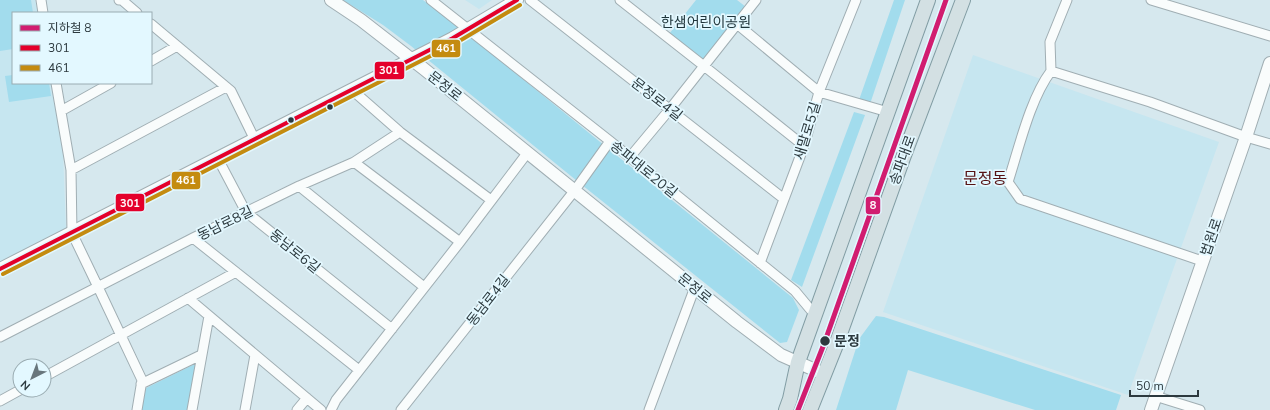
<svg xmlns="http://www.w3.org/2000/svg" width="1270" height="410" font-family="'Nunito Sans','Noto Sans KR',sans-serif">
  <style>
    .built { fill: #c6e6f0 }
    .green { fill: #a2dced }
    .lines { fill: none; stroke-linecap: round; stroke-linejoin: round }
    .street-casing { stroke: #a0aeb3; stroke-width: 11 }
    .secondary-casing { stroke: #a0aeb3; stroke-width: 14 }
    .primary-casing { stroke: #829da4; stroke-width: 16 }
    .street { stroke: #f9fcfc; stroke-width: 9 }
    .secondary { stroke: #f9fcfc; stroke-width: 12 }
    .primary { stroke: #d3e0e3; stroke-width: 14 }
    .bus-1-casing { stroke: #e3f8ff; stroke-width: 7 }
    .bus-2-casing { stroke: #e3f8ff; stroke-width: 7 }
    .bus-1 { stroke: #e4002b; stroke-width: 4 }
    .bus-2 { stroke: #c48b10; stroke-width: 4 }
    .metro-1-casing { stroke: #e3f8ff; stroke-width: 8 }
    .metro-1 { stroke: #d11d70; stroke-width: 5 }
    .bus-dot { fill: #2c393e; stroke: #e3f8ff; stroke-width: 1.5 }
    .labels { text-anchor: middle; stroke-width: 3.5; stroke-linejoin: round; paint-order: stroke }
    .park-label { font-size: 14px; fill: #1f353b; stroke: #e3f8ff }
    .street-label { font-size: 14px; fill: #2c393e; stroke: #e3f8ff }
    .stop-label { font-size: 14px; font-weight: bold; fill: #2c393e; stroke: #e3f8ff; text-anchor: start }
    .quarter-label { font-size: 16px; fill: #561214; stroke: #e3f8ff }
    .line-badge { stroke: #e3f8ff; stroke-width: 1.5 }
    .badge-label { font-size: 11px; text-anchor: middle; font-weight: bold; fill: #fff }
  </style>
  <rect width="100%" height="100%" fill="#d6e8ee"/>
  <path class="built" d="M0,0H35L38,13H13V83H52L63,153L66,229L0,262Z
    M465,0H492L479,9Z
    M973,55L1219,142L1128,395L883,312Z"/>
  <path class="green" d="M0,0H31L33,13H13V49L0,51Z
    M343,0H423L470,36L610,150L793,298L799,310L787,342L780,343L582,185L411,46L383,25Z
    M696,0H737L746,7L704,61L669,34Z
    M894,0H905L870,104L859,100Z
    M13,75V83H49L51,96L9,102L5,76Z
    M854,112L865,115L802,287L791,280Z
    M876,316L884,317L1121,395L1116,410H1035L908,370L896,410H836L859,339Z
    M197,363L188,410H139L142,390Z"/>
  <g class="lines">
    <defs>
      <path id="street" d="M41,0L43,13
        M119,0H122L137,13
        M431,0L610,141L795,291L815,315
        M530,0L784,199
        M620,0L704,66L804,146
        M1151,0L1270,36
        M151,24L231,91L254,138
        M737,24L819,92L888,112
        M151,61L177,46
        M1051,71C1030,99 1019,148 1008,182L1020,199L1202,261
        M1051,71L1150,102L1246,137L1270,144
        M1051,71L1050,42L1067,0
        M56,83L71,170L72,233L98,287L142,380L137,410
        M351,89L400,132L491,200
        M61,111L111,83
        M217,157L246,212L392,329
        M630,157L670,109L756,0
        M354,162L460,242
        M71,170L226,87
        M299,186L424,287
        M193,238L359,370
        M760,263L804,146L819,92L856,0
        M188,298L321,410
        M0,337L193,238L299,186L354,162L400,132
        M44,377L236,272
        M141,384L201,355
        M1155,396L1200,410
        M0,401L20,390
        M192,410L209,316
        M245,410L255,355
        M297,410L307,398
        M331,410L336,400L460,242L528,152
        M401,410L575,190L610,141
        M649,410L695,287"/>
      <path id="secondary" d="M331,0L361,20L424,69L737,322L781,355L824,374
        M0,269L453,38L517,0
        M1151,410L1246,137L1270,63"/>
      <path id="primary" d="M786,410L790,399L798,362L928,0
        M810,410L836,345L903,158L963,0"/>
    </defs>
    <use href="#street" class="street-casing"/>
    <use href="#secondary" class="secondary-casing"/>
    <use href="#primary" class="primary-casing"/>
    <use href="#street" class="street"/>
    <use href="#secondary" class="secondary"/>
    <use href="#primary" class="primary"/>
    <defs>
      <path id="bus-1" d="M0,269L453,38L517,0"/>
      <path id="bus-2" d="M3,274L456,43L520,5"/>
    </defs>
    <use href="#bus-1" class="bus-1-casing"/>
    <use href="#bus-2" class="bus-2-casing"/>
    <use href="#bus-1" class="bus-1"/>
    <use href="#bus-2" class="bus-2"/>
    <defs>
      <path id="metro-1" d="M798,410L824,344L946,0"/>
    </defs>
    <use href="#metro-1" class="metro-1-casing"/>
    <use href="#metro-1" class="metro-1"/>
  </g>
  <g class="bus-dot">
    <circle cx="330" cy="107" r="3.5"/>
    <circle cx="291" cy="120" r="3.5"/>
    <circle cx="825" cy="341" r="5.5"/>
  </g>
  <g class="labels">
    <g class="park-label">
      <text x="706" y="27">한샘어린이공원</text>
    </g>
    <g class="street-label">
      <text transform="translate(445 86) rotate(38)" y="5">문정로</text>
      <text transform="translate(657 99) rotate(38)" y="5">문정로4길</text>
      <text transform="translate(807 131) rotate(-73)" y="5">새말로5길</text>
      <text transform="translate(902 160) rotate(-70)" y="5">송파대로</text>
      <text transform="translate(644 169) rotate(39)" y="5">송파대로20길</text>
      <text transform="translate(225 223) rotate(-26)" y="5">동남로8길</text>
      <text transform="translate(1211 237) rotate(-71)" y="5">법원로</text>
      <text transform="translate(295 251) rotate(39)" y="5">동남로6길</text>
      <text transform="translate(695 288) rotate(39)" y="5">문정로</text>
      <text transform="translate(488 300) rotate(-52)" y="5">동남로4길</text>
    </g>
    <g class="stop-label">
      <text x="834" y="346">문정</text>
    </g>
    <g class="quarter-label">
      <text x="985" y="184">문정동</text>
    </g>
  </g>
  <g class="line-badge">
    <rect x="431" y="39" width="30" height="19" rx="4" fill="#c48b10"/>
    <rect x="374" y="61" width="31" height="19" rx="4" fill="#e4002b"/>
    <rect x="171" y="171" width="30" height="19" rx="4" fill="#c48b10"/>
    <rect x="115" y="193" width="30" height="19" rx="4" fill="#e4002b"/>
    <rect x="865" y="196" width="16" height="19" rx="4" fill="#d11d70"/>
  </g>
  <g class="badge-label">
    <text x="446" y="52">461</text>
    <text x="389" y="74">301</text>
    <text x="186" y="184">461</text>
    <text x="130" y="207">301</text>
    <text x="873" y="209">8</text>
  </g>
  <rect x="12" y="12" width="140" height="72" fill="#e3f8ff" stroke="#9aacb2"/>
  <rect x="20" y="25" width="20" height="6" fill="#d11d70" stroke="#9aacb2"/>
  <text x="48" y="32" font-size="12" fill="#2c393e">지하철 8</text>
  <rect x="20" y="45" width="20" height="6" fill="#e4002b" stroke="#9aacb2"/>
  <text x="48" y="52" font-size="12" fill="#2c393e">301</text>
  <rect x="20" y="65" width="20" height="6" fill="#c48b10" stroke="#9aacb2"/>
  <text x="48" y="72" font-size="12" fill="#2c393e">461</text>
  <g transform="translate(32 378) rotate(222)"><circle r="19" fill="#e3f8ff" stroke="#9aacb2"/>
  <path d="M0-3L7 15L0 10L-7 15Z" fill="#68767c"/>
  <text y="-6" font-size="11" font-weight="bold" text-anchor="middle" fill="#2c393e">N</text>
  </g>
  <path d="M1130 390v6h68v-6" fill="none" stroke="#2c393e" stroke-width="2"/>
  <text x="1136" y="390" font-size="12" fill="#2c393e" stroke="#e3f8ff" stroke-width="3" paint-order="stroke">50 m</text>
</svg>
